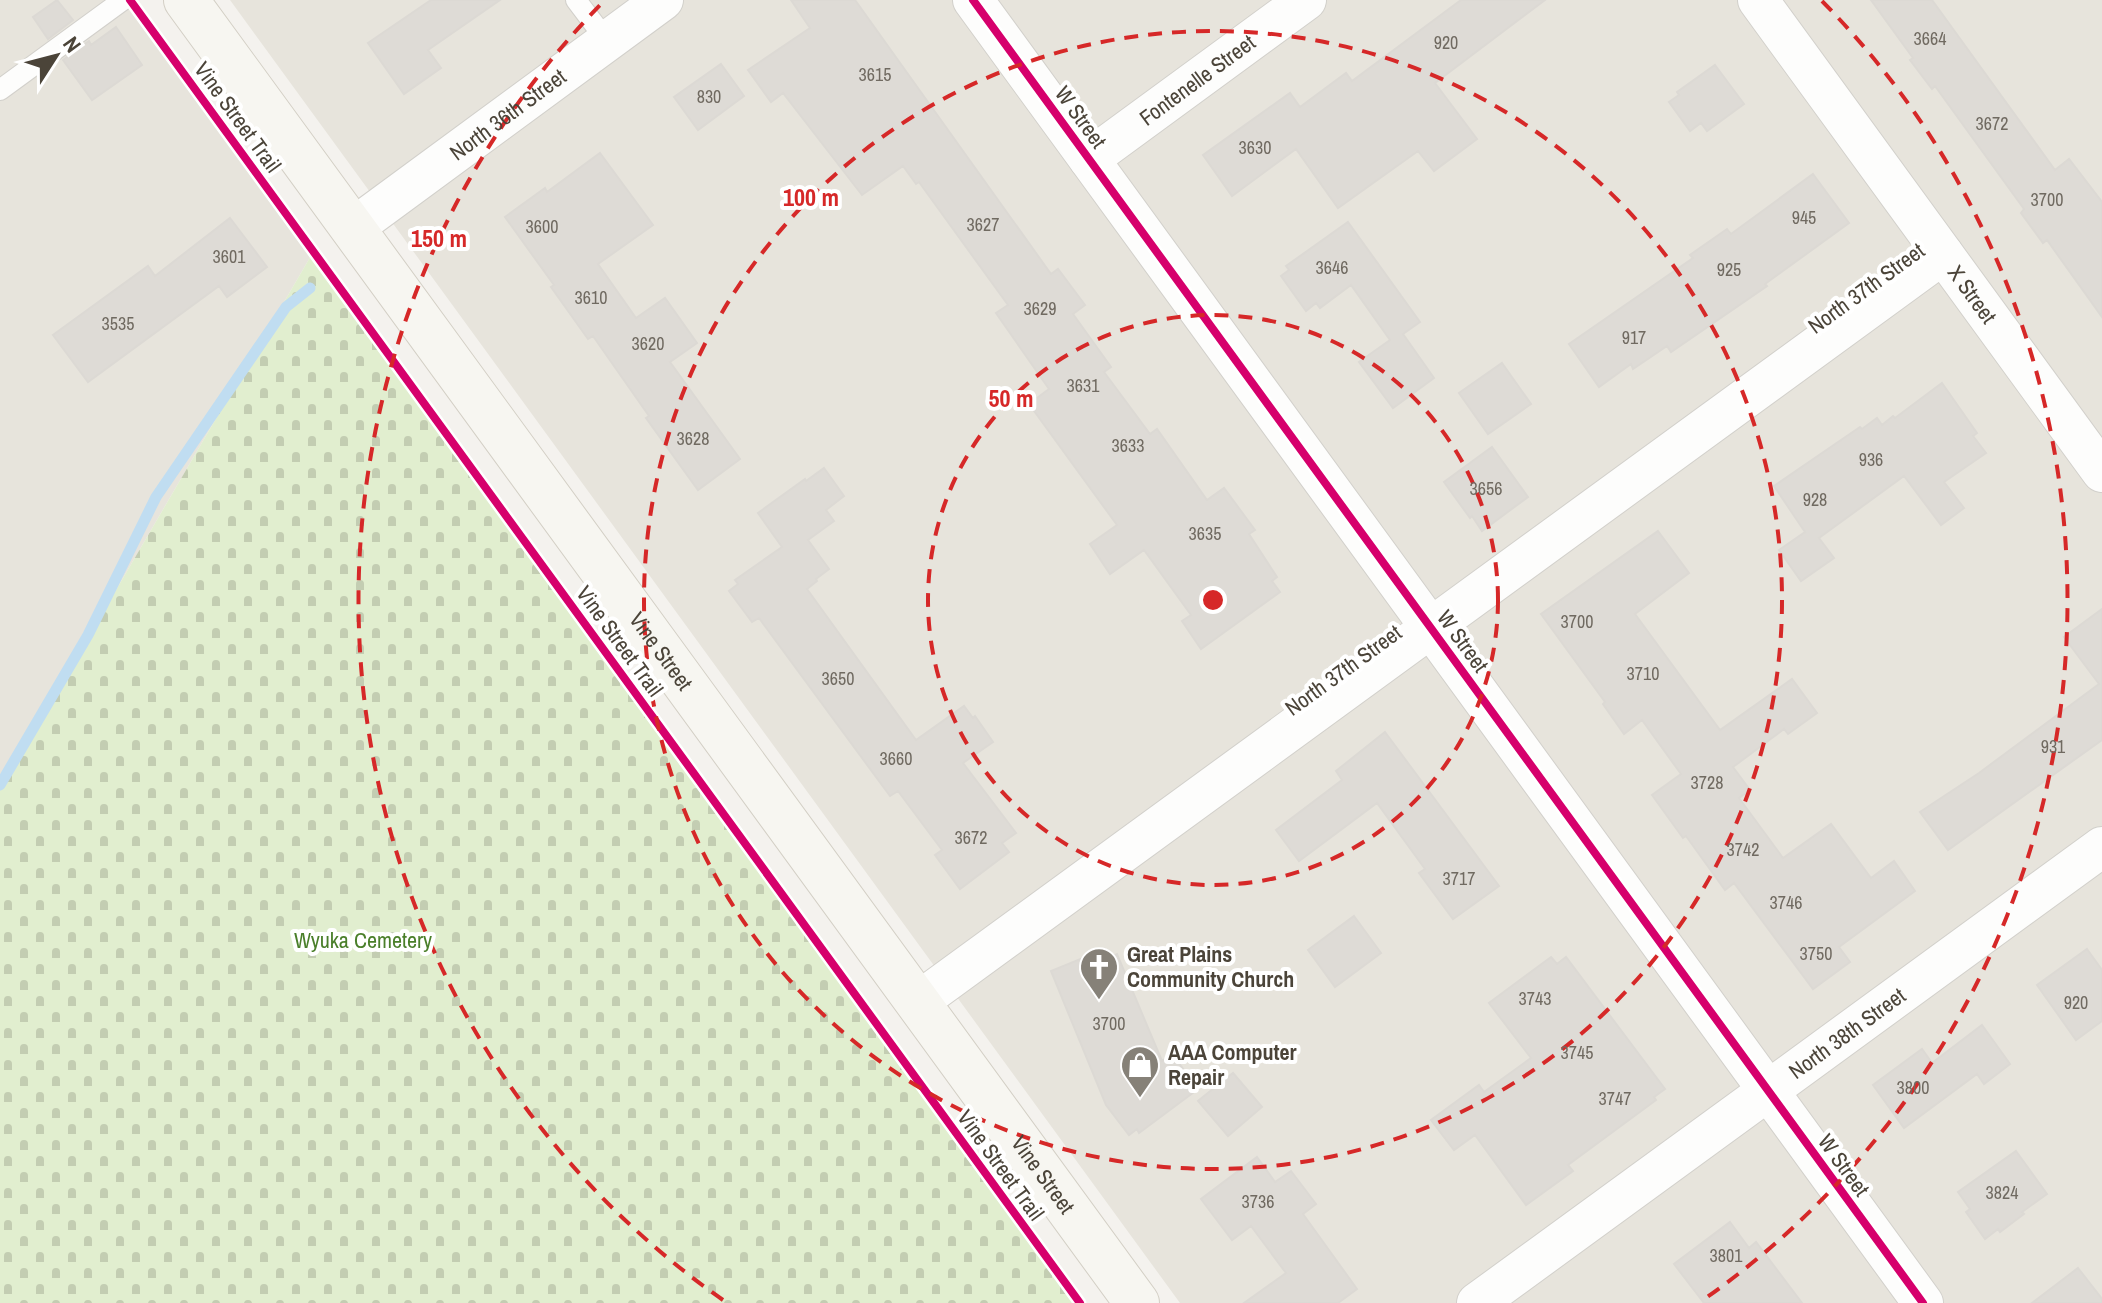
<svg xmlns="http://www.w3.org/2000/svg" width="2102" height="1303" font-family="'Archivo Narrow',sans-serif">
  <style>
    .residential { fill: #e7e4dc }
    .cemetery { fill: url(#cemetery-stones) }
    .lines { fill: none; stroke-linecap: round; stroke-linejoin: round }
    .stream { stroke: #c0ddf1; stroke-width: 11 }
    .building { fill: #dedbd6; stroke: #dcd9d4; stroke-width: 2 }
    .service-casing { stroke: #d2d0cb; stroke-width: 22 }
    .minor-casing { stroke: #d2d0cb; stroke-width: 42 }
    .secondary-casing { stroke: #d3cfc5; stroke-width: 46 }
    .service { stroke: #fdfdfc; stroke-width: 20 }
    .minor { stroke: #fdfdfc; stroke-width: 40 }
    .secondary { stroke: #f7f6f1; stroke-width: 44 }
    .cycleway-casing { stroke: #fff; stroke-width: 13 }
    .cycleway { stroke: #d6006c; stroke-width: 8 }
    .ring { fill: none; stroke: #d62828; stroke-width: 4; stroke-dasharray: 14 10 }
    .labels { text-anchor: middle; stroke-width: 8; stroke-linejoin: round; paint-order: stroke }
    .number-label { font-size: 18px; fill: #706a61 }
    .street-label { font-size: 22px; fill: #4b4439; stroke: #fff }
    .park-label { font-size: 22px; fill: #4a7f2a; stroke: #fff }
    .poi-label { font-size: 22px; font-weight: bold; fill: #4b4439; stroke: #fff; text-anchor: start }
    .centre { fill: #d62828; stroke: #fff; stroke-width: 4 }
    .ring-label { font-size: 24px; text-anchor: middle; font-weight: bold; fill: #d62828; stroke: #fff; stroke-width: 8; stroke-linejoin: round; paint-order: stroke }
  </style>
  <defs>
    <pattern id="cemetery-stones" width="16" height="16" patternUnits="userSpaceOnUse" patternTransform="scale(2)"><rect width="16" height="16" fill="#e1eecf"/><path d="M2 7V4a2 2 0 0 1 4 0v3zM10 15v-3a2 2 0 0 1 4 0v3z" fill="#c3cdb2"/></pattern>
  </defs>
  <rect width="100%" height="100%" fill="#f4f2ee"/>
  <path class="residential" d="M0,0H124L312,254L0,789Z
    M230,0H2102V1303H1180Z"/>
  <path class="cemetery" d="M312,254L1074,1303H0V789Z"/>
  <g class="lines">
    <path class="stream" d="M0,785L88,635L156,497L286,307L310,288"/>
  </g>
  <path class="building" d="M57,0L73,20L48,39L33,17Z
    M431,0H500L428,50L441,68L404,94L368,43Z
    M791,0H855L1051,274L1058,269L1085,305L1073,314L1111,367L1104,372L1150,434L1157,429L1207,500L1224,488L1255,530L1249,534L1277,577L1272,581L1280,592L1201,649L1182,621L1191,615L1144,550L1110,574L1090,544L1117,525L1029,404L1049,389L996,313L1008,305L919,182L916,184L903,166L862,195L783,93L771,102L748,70L810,28Z
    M1461,0H1545L1435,83L1477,139L1434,171L1418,151L1338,208L1296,149L1232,196L1203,155L1290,93L1300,107L1346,73L1352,81Z
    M1871,0H1932L2055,170L2069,159L2102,202V317L2047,240L2043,243L2021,213L2024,209L1935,86L1932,89L1910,60L1913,58Z
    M116,27L142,65L92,100L63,60L89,41L91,45Z
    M721,64L744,96L698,130L674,97Z
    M1715,65L1744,104L1707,131L1701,123L1690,131L1669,102L1679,95L1677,92Z
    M600,153L653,225L598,264L636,318L665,298L697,343L670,362L740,459L698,490L646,418L649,416L593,336L588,339L551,287L554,285L505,217L545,188L547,192Z
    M1813,174L1849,223L1765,284L1767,286L1671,352L1667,346L1633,369L1631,364L1599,387L1569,344L1693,258L1690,255L1727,229L1731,234Z
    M230,218L267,267L227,297L219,286L88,382L53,335L148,266L155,276Z
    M1348,222L1420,322L1403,334L1434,378L1393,408L1359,362L1390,340L1351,285L1320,308L1316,303L1306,311L1281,276L1289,270L1286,266Z
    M1502,363L1531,404L1488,434L1459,393Z
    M1942,383L1977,433L1973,436L1986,453L1944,482L1964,508L1941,525L1904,476L1819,538L1834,558L1801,581L1779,550L1805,532L1774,486L1860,427L1862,429L1877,418L1882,425L1893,416L1895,418Z
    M1492,447L1528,497L1482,531L1472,516L1470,518L1444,482Z
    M824,468L844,496L826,510L834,521L808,540L829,569L816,579L817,581L807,589L916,740L964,706L973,718L975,716L993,742L963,763L1016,833L1002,843L1009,852L960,889L935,855L942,850L898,791L890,796L759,618L752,622L729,591L738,584L735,580L782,547L758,513L805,479L806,481Z
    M1658,531L1689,573L1635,614L1720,730L1792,679L1817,713L1788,734L1784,729L1733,767L1750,790L1739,798L1783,858L1831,824L1871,878L1894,861L1915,891L1839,947L1850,962L1813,989L1734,883L1725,890L1686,836L1683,838L1652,795L1681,774L1642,720L1624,734L1603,704L1605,702L1541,614Z
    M2102,609V740L1948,850L1920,812L1979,773L2099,684L2064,637Z
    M1385,732L1499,886L1453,919L1419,873L1425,869L1377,803L1299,861L1276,830L1342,780L1336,771Z
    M1354,916L1381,953L1335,987L1308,950Z
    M1105,949L1109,958L1117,954L1162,1061L1172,1054L1198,1089L1139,1133L1137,1129L1129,1135L1106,1105L1051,971Z
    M2087,949L2102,970V1021L2076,1040L2037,985Z
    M1551,957L1557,964L1566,957L1665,1089L1654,1097L1656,1100L1568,1165L1573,1171L1526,1205L1475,1135L1454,1150L1431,1120L1479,1085L1484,1092L1531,1058L1489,1003Z
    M1982,1025L2010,1064L1984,1084L1977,1074L1904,1128L1873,1085L1922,1049L1932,1063Z
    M1233,1073L1262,1107L1228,1136L1198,1101Z
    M2016,1151L2047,1194L2022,1212L2024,1214L2000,1232L1998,1229L1985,1239L1966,1212L1970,1209L1958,1192Z
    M1257,1157L1275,1182L1291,1171L1316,1204L1303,1214L1357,1289L1338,1303H1244L1286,1273L1251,1226L1232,1240L1201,1199Z
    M1730,1222L1749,1248L1756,1242L1802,1303H1704L1674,1264Z
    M2078,1268L2102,1299V1303H2032Z"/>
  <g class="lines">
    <defs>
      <path id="service" d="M576,0L607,41
        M0,90L123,0"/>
      <g id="minor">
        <path d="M973,0L1923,1303"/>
        <path id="s1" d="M1758,0L2102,472"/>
        <path id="s2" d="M1089,159L1306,0"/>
        <path id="s3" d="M353,228L663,0"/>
        <path d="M918,1002L1943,254"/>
        <path id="s4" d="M1477,1303L2102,847"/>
      </g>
      <g id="secondary">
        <path id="s5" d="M186,0L1137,1303"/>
      </g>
    </defs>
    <use href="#service" class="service-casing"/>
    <use href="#minor" class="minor-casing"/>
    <use href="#secondary" class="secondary-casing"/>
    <use href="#service" class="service"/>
    <use href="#minor" class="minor"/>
    <use href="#secondary" class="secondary"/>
    <defs>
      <path id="cycleway" d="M130,0L1080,1303
        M973,0L1923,1303"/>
    </defs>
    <use href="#cycleway" class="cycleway-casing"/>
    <use href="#cycleway" class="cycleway"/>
  </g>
  <g class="ring">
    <circle cx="1213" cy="600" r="285"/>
    <circle cx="1213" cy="600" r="569"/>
    <path d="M723 1300A854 854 0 0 1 604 1M1822 1A854 854 0 0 1 1703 1300"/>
  </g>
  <defs>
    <symbol id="church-pin" viewBox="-11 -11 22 30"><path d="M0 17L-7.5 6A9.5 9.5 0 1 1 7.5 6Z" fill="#868178" stroke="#fff"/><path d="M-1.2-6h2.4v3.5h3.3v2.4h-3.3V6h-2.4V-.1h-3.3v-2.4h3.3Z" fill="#fff"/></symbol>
    <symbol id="shop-pin" viewBox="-11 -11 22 30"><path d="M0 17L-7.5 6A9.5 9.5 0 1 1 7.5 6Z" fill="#868178" stroke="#fff"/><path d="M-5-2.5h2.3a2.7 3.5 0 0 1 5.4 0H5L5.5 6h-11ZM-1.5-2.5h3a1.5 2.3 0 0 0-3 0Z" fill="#fff"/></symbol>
  </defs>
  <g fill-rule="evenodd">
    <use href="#church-pin" x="1077" y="945" width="44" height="60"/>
    <use href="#shop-pin" x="1118" y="1043" width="44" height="60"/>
  </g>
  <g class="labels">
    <g class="number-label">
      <text x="1930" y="45">3664</text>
      <text x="1446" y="49">920</text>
      <text x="875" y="81">3615</text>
      <text x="709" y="103">830</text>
      <text x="1992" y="130">3672</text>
      <text x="1255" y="154">3630</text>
      <text x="2047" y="206">3700</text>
      <text x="1804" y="224">945</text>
      <text x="983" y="231">3627</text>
      <text x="542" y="233">3600</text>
      <text x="229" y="263">3601</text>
      <text x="1332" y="274">3646</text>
      <text x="1729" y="276">925</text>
      <text x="591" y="304">3610</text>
      <text x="1040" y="315">3629</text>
      <text x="118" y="330">3535</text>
      <text x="1634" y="344">917</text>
      <text x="648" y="350">3620</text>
      <text x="1083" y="392">3631</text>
      <text x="693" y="445">3628</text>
      <text x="1128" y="452">3633</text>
      <text x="1871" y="466">936</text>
      <text x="1486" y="495">3656</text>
      <text x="1815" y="506">928</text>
      <text x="1205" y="540">3635</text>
      <text x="1577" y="628">3700</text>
      <text x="1643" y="680">3710</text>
      <text x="838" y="685">3650</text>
      <text x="2053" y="753">931</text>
      <text x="896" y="765">3660</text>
      <text x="1707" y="789">3728</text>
      <text x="971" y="844">3672</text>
      <text x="1743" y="856">3742</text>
      <text x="1459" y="885">3717</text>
      <text x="1786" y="909">3746</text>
      <text x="1816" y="960">3750</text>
      <text x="1535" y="1005">3743</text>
      <text x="2076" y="1009">920</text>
      <text x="1109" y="1030">3700</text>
      <text x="1577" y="1059">3745</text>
      <text x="1913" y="1094">3800</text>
      <text x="1615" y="1105">3747</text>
      <text x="2002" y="1199">3824</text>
      <text x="1258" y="1208">3736</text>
      <text x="1726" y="1262">3801</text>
    </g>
    <g class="street-label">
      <text dy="8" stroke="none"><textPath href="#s2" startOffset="134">Fontenelle Street</textPath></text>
      <text dy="8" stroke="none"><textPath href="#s3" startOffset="192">North 36th Street</textPath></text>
      <text transform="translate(238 117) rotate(54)" y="8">Vine Street Trail</text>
      <text transform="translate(1081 117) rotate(54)" y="8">W Street</text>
      <text transform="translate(1866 288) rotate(-36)" y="8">North 37th Street</text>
      <text dy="8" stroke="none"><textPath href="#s1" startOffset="364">X Street</textPath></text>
      <text transform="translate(620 641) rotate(54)" y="8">Vine Street Trail</text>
      <text transform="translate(1463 641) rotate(54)" y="8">W Street</text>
      <text dy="8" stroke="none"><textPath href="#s5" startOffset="806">Vine Street</textPath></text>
      <text transform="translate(1343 670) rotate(-36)" y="8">North 37th Street</text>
      <text dy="8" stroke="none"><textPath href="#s4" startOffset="458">North 38th Street</textPath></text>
      <text transform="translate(1001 1165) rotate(54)" y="8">Vine Street Trail</text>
      <text transform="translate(1844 1165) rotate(54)" y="8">W Street</text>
      <text dy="8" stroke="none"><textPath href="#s5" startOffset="1454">Vine Street</textPath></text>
    </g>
    <g class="park-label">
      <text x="363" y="948">Wyuka Cemetery</text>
    </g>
    <g class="poi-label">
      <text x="1127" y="962">Great Plains<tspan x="1127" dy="25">Community Church</tspan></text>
      <text x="1168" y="1060">AAA Computer<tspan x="1168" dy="25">Repair</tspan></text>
    </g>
  </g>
  <circle cx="1213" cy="600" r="12" class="centre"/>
  <g class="ring-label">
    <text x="811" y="206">100 m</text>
    <text x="439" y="247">150 m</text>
    <text x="1011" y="407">50 m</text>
  </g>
  <g transform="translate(56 56) rotate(54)" stroke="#ffffff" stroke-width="6" paint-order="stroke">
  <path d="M0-6L14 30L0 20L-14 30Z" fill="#4b4439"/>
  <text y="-12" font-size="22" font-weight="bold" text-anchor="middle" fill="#4b4439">N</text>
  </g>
</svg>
